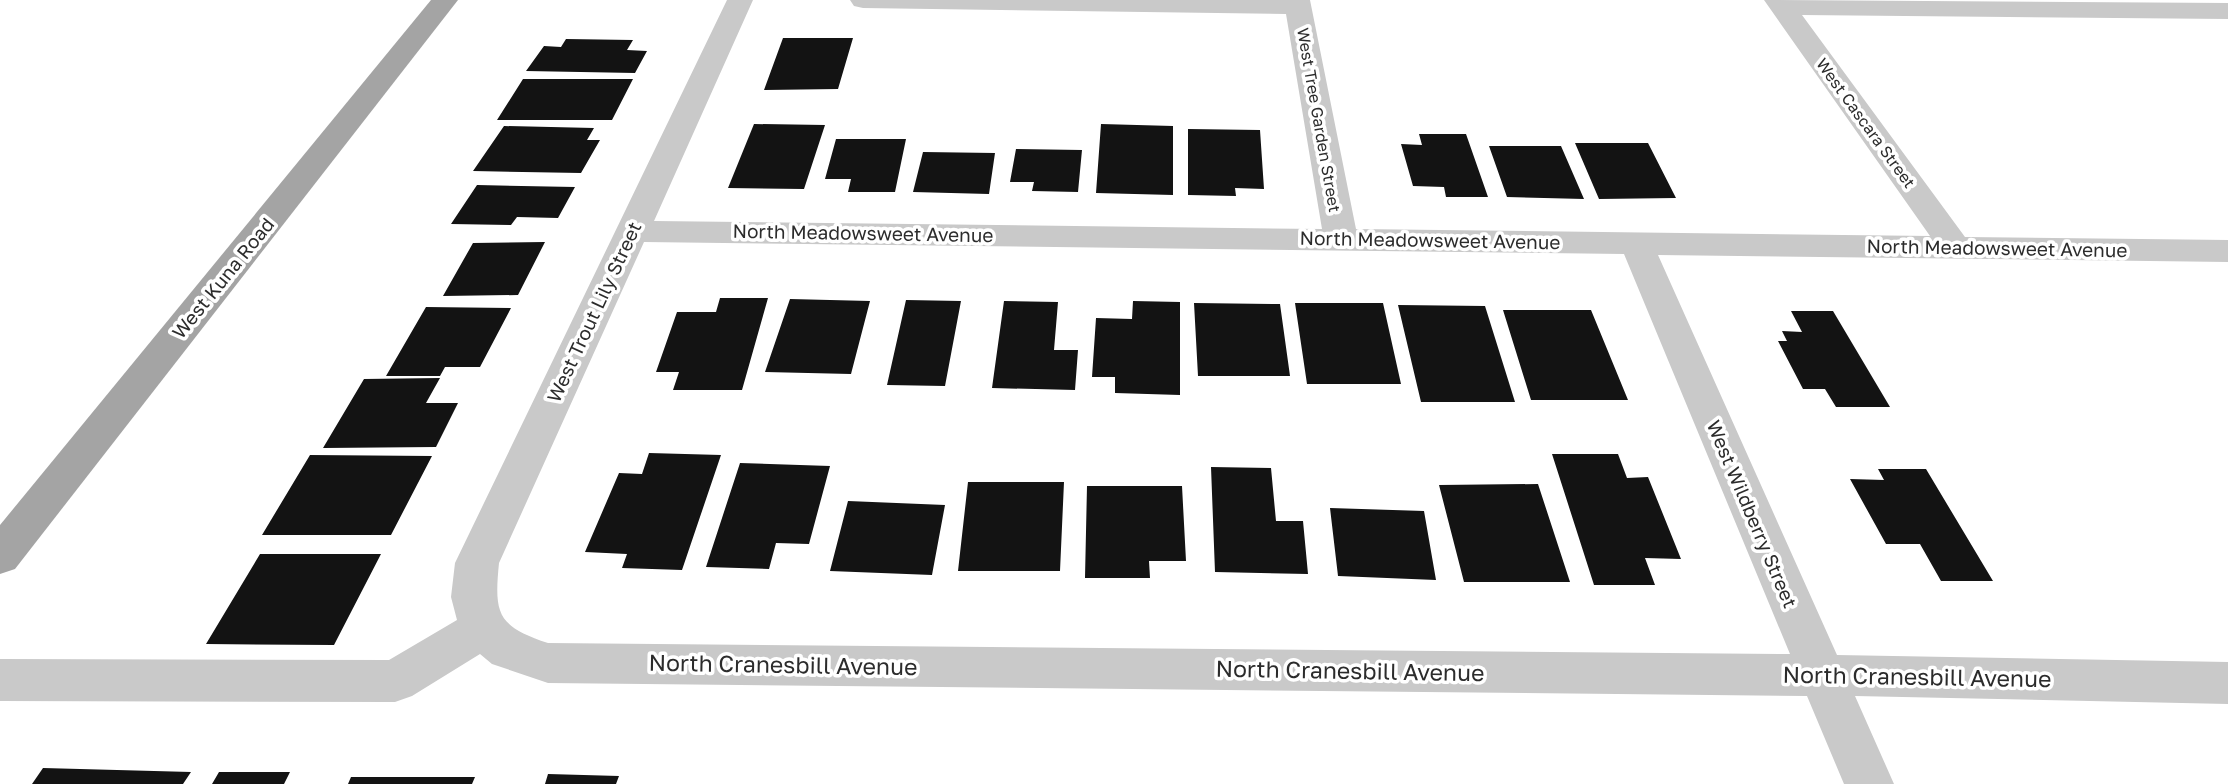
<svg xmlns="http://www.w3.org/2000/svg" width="2228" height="784" font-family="'Golos Text',sans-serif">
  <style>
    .building { fill: #131313 }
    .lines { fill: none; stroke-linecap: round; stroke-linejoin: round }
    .minor { fill: #c9c9c9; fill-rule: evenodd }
    .major { fill: #a4a4a4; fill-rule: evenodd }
    .labels { text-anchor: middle; stroke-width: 7; stroke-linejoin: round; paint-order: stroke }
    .far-street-label { font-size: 16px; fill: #2c2c2c; stroke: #fff }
    .street-label { font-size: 19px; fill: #2c2c2c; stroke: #fff }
    .near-street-label { font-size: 23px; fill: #2c2c2c; stroke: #fff }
  </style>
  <rect width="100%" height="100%" fill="#fff"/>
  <path class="building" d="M783,38H853L838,89L764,90Z
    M566,39L633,40L627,50L647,51L635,73L526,71L544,46L561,47Z
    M523,79H633L612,120H497Z
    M754,124L825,125L804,189L728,188Z
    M1101,124L1173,126V195L1096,193Z
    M504,126L594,128L587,140H600L581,173L473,171Z
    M1188,129L1260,130L1264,189L1235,188L1236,196L1188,195Z
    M1419,134H1466L1488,197H1446L1444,187L1413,186L1401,144L1422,145Z
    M836,139H906L895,192H848L851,179H825Z
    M1575,143H1648L1676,198L1599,199Z
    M1489,146H1561L1584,199L1507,197Z
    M1016,149L1082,150L1078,192L1032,191L1034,182H1010Z
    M923,152L995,153L989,194L913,192Z
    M477,185L575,187L558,218L517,217L511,225L451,224Z
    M545,242L518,295L443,296L473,243Z
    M720,298H768L742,390H673L679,372H656L677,312H716Z
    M790,299L870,301L851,374L765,372Z
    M906,300L961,301L945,386L887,385Z
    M1004,301L1058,302L1054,350H1078L1075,390L992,388Z
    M1133,301L1180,302V395L1115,393V377H1092L1096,318L1132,319Z
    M1194,303L1280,304L1290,376H1198Z
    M1295,303H1383L1401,384H1307Z
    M1398,305L1485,306L1515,402H1421Z
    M426,307L511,308L480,367H445L440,376H386Z
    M1503,310H1591L1628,400H1531Z
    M1791,311H1833L1890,407H1836L1825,389H1803L1778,341H1787L1782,331L1802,332Z
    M440,378L426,403H458L436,447L323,448L364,379Z
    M649,453L721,455L682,570L622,568L627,554L585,552L619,473L642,474Z
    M1552,454H1618L1627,478L1648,477L1681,559L1645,558L1655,585H1594Z
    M310,455L432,456L391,535H262Z
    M740,463L830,466L809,544L776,543L769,569L706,567Z
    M1211,467L1271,468L1276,521H1303L1308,574L1215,572Z
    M1878,469H1926L1993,581H1941L1920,544H1886L1850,479L1884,480Z
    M968,482H1064L1060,571H958Z
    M1538,484L1570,582H1464L1439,485Z
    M1087,486H1182L1186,561H1149L1150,578H1085Z
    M848,501L945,505L932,575L830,571Z
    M1330,508L1424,511L1436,580L1338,576Z
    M260,554H381L334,645L206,644Z
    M43,768L191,772L183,784H32Z
    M219,772H290L284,784H212Z
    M548,774L619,776L616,784H545Z
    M351,777H475L472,784H348Z"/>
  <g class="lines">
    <path class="minor" d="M727,0H753L654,221L1322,229L1286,14L863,8L854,6L850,0H1310L1356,229L1930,236L1764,0L2228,3V19L1802,15L1965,237L2228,240V262L1658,255L1837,655L2228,662V704L1855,696L1894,784H1844L1807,696L548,683L492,664L480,654L412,696L395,702L0,701V659L389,660L457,620L451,597L455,563ZM644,242L1624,254L1790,654L548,643C497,626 494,614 499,563Z"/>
    <path class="major" d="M431,0H458L15,569L0,574V525Z"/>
  </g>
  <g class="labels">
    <g class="far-street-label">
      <text transform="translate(1319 120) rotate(80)" y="6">West Tree Garden Street</text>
      <text transform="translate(1866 123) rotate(54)" y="6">West Cascara Street</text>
    </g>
    <g class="street-label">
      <text transform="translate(863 233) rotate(1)" y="7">North Meadowsweet Avenue</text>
      <text transform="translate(1430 240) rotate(1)" y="7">North Meadowsweet Avenue</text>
      <text transform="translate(1997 248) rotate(1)" y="7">North Meadowsweet Avenue</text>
      <text transform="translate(223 278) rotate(-51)" y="7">West Kuna Road</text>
      <text transform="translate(594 312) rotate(-65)" y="7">West Trout Lily Street</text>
      <text transform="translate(1752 514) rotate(67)" y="7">West Wildberry Street</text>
    </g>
    <g class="near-street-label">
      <text transform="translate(783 665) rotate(1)" y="8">North Cranesbill Avenue</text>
      <text transform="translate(1350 671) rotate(1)" y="8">North Cranesbill Avenue</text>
      <text transform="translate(1917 677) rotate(1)" y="8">North Cranesbill Avenue</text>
    </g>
  </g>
</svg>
